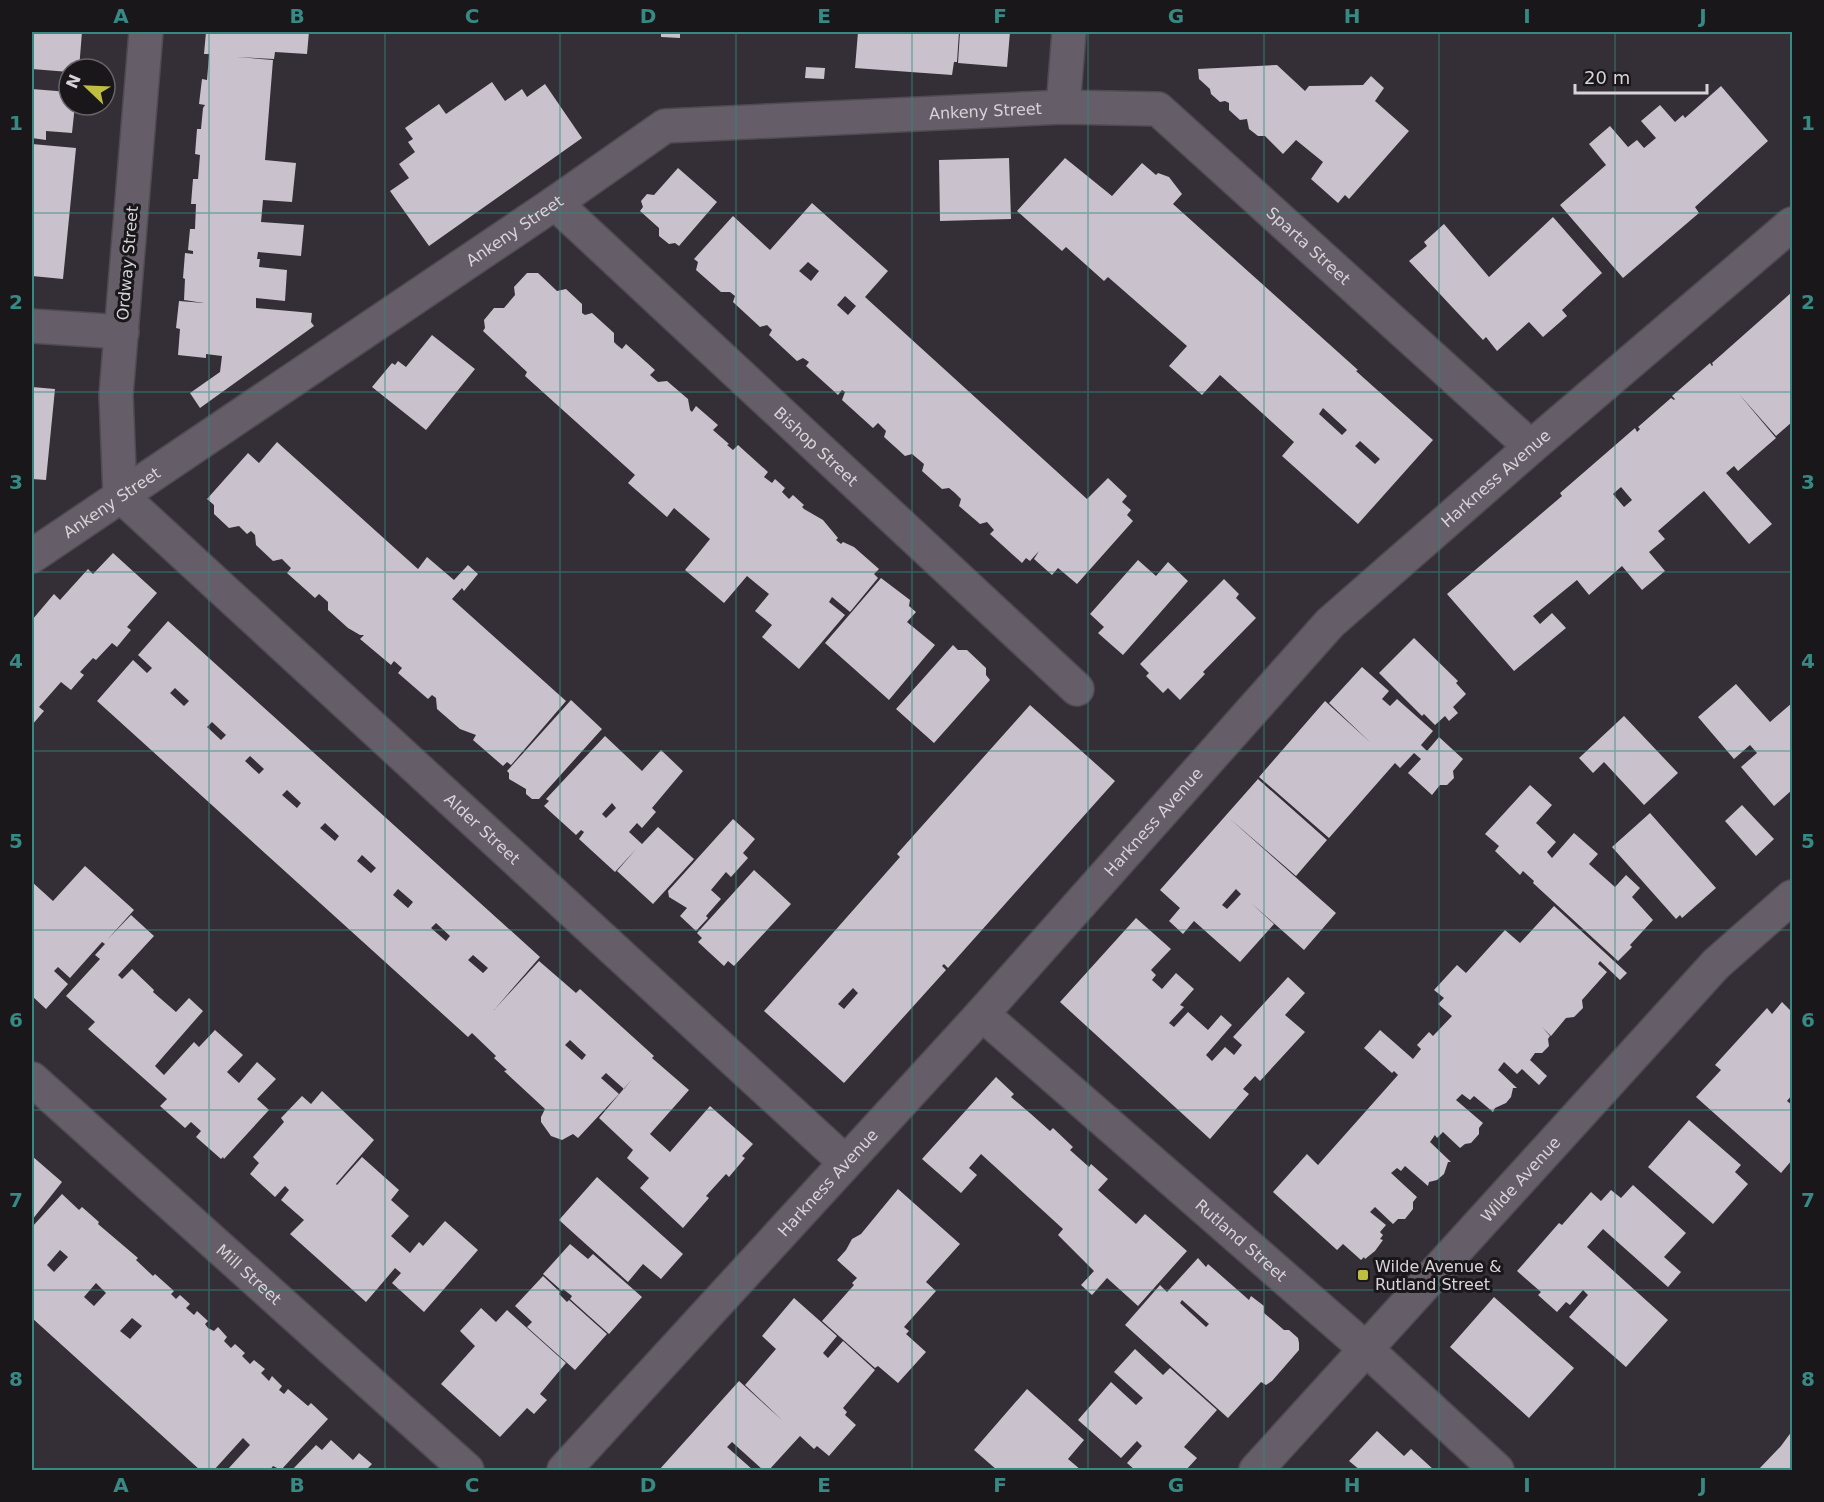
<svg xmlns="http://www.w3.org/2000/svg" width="1824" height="1502" font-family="'DejaVu Sans',sans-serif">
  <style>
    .building { fill: #c9c1cb; fill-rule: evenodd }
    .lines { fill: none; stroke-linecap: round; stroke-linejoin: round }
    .minor-casing { stroke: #504b52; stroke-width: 36 }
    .minor { stroke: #655d67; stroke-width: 33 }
    .grid { fill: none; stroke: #378983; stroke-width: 1.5; stroke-opacity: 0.55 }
    .poi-dot { fill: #bfbe41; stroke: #1a171b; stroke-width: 2 }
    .labels { text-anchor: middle; stroke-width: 6; stroke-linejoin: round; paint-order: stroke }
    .street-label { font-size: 16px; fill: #d7d3d8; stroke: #1a171b }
    .poi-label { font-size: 16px; fill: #d7d3d8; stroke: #1a171b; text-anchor: start }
    .neatline { fill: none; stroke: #378983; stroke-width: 2 }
    .grid-label { font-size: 20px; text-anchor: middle; font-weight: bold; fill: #378983 }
  </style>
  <rect width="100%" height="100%" fill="#342e36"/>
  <path class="building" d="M32,32H82L79,69H69V72L32,69Z
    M206,32H309L307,54L275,52L274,59L236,57L273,60L265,160L296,163L292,202L263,200L261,222L304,225L301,256L258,252L257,259H260L259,267L287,270L285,301L256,298V308L312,313L311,322L314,326L200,408L190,393L220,372L222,356L206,354V358L178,355L180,329L176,328L179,301L204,303L184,300L185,279L183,278L185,253L193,254V251L188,250L190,229H195L196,204H191L193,179H198L200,155L195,154L197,129H201L203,108L205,105L199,104L202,79L207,80L209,56V54H204Z
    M661,32H680V38L661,37Z
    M858,32H959L957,62H954L952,75L855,68Z
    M960,32H1010L1007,67L958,63Z
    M1277,65L1305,91L1309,86L1363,85L1371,76L1384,88L1375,101L1409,131L1349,199L1345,195L1338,203L1311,179L1323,162L1296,140L1283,154L1265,136H1258L1249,129L1247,119L1240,120L1229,110V103L1225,101L1220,102L1211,94L1210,89L1199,79L1198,69Z
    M806,67L825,68L824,79L805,78Z
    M492,82L505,101L522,89L527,97L545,84L582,138L429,246L390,191L409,178L399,164L415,152L408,142L413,139L405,128L439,104L446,114Z
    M1721,86L1768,141L1695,207L1699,213L1623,278L1560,205L1606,165L1589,144L1610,126L1628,147L1637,140L1644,148L1656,138L1641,121L1660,105L1675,122L1683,115L1685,118Z
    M32,89L69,92V105H75L72,133L46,131V140L32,138Z
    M32,144L76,148L63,279L32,276Z
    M1009,158L1011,219L940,221L939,160Z
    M1065,158L1112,196L1142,163L1156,175L1158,173L1169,177L1182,194L1173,204L1358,370L1356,371L1433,440L1358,524L1282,456L1294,442L1220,375L1202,395L1169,366L1187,346L1108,277L1104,281L1066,247L1062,251L1017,211ZM1323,408L1347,430L1342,435L1319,414ZM1360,441L1380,459L1375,464L1355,446Z
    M678,168L717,202L679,246L675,243L669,244L659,236V228L640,211L643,207L641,201L647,194L654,195Z
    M812,203L888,271L865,297L1087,499L1108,478L1127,496L1122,502L1131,510L1127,515L1133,521L1077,584L1058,568L1052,575L1034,559L1039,551L1030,561L1026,558L1022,563L990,534L994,530L987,522L980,524L959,506L961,499L955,493L949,488L942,489L922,471L924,464L912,454L905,456L884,437L886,431L878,423L873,428L842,400L845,392L842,390L838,395L806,366L809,362L803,358L797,361L769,335L772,330L767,325L760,327L733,302L735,296L730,292H721L696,270L698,262L694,259L733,216L770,250ZM808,262L819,271L811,281L799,271ZM845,296L856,306L848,315L837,305Z
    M1553,217L1602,273L1562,310L1567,316L1543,337L1529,322L1497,351L1486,337L1483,340L1409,261L1427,246L1424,242L1444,224L1489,277Z
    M527,273H538L557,291L566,289L582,304V313L585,315L592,313L614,333V342L617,345L622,349L626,344L655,370L650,375L658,382L667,381L688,399L690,410L692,412L696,406L718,425L713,430L729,444L727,445L733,450L738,445L768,472L764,477L772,483L775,479L785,488L782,492L789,499L793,495L804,505L802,507L804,509L823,520L838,538L836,540L841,544L843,542L854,547L879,569L874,574L878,578L850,612L832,597L829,602L845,615L799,669L762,637L772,625L755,611L769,594L747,576L724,603L685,570L710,539L674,508L667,517L628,483L635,475L525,376L527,372L483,331L485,328L484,320L494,308H504L515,295L514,287Z
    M1792,292V422L1776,436L1738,393L1776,438L1738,471L1734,466L1726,473L1772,524L1749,544L1704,491L1658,531L1665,539L1649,552L1665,571L1642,590L1622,566L1589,595L1577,580L1533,616L1540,624L1552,613L1566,628L1514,671L1447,594L1562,496L1560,493L1635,428L1637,432L1640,429L1638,427L1671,398L1674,400L1675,399L1672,396L1710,363L1712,366L1713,365L1712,363ZM1621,487L1632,500L1624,507L1613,494Z
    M432,335L475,369L426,430L372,387L392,363L395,365L398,361L406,367Z
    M32,387L55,389L46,480L32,479Z
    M277,442L418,569L427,557L454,580L468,565L478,574L464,591L462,588L452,599L566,701L511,765L507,762L503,766L473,740L476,735L460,729L437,709L436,698L432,695L428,699L398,673L402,668L394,661L391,665L360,639L364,635H360L348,628L328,610V602L319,594L315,598L287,573L291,568L282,559L273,561L256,545L255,535L251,531L247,534L239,526L229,528L214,514V505L207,499L248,453L259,463Z
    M113,553L157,593L127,627L131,630L117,647L112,643L96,660L93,658L80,672L84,675L71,690L61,682L39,707L44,711L32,725V620L54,594L60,600L88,569L93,574Z
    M1138,560L1156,576L1168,562L1188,581L1123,655L1098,633L1104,627L1090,614Z
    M881,578L910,600L909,606L916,612L907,622L935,645L889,700L825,643Z
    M1224,579L1239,594L1236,598L1256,618L1203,672L1205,674L1180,700L1168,688L1163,693L1146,676L1149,673L1140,664Z
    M168,621L540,957L494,1010L539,961L576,993L580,989L654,1056L652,1058L689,1090L650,1134L670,1152L710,1106L753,1144L742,1156L745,1158L729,1177L726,1174L706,1196L709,1198L683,1228L640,1188L649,1178L627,1158L633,1150L599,1118L632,1079L624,1089L606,1073L601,1078L619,1094L578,1138L573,1134L562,1140L551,1136L541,1122V1117L545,1109L504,1071L507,1070L494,1058L496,1056L472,1033L468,1037L97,701L133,660L147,673L152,668L138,655ZM175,688L189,701L184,706L170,693ZM212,722L226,735L221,740L207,727ZM250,756L264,769L259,774L245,761ZM287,790L301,803L297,808L282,795ZM325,823L339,836L335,841L320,828ZM362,855L376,868L371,873L357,861ZM398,889L413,902L408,908L393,895ZM436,923L450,936L446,941L431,928ZM473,955L488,968L483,973L468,960ZM570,1040L586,1055L582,1060L565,1045Z
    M1414,638L1458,681L1456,683L1466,694L1453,707L1458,713L1449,721L1445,716L1435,725L1424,714L1422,716L1379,673Z
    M953,645L958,650H967L986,668V675L990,680L934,743L896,709Z
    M1362,667L1389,691L1382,699L1390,706L1397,699L1433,731L1421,745L1427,751L1439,737L1463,759L1453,771L1454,778L1447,785H1440L1432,795L1408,773L1421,759L1414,753L1400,768L1395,763L1329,838L1259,777L1325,701L1371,743L1329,703Z
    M1736,684L1770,722L1792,703V790L1774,806L1741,767L1757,753L1750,745L1734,759L1698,717Z
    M571,700L602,729L539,799H532L526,794V789L509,779V773L507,771Z
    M1030,705L1115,781L948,968L944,964L942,966L946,970L844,1083L764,1011L900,857L897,854ZM853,988L858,993L844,1009L838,1004Z
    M1624,716L1678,773L1644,805L1604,762L1593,773L1579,758Z
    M605,736L642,771L661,750L683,771L652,808L656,812L642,828L637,823L629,832L642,844L658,827L694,859L653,904L617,871L637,848L615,872L579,839L584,832L581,830L576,835L544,806L549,801L546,799ZM612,803L616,808L606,818L602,814Z
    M1258,779L1327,840L1296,876L1229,818L1336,913L1304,950L1251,903L1274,924L1240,962L1194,921L1183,934L1169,921L1180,908L1160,890ZM1236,889L1241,894L1227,909L1222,905Z
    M1530,785L1552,805L1536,823L1556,842L1547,852L1552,858L1574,833L1598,854L1589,864L1615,887L1626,875L1640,888L1632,897L1653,920L1630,945L1632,947L1618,961L1533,883L1534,881L1523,871L1520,875L1495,851L1499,846L1485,834Z
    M1742,805L1774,839L1756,856L1725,821Z
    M1650,813L1716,888L1682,918L1680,915L1676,919L1612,847Z
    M733,819L755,839L743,853L748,858L731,877L726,872L711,890L721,899L706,916L708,918L696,931L680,916L687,908L669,897L668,891Z
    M85,866L134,910L107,940L131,915L154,936L118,975L122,979L132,969L154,990L153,992L176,1012L189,998L203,1011L155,1066L164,1075L194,1042L199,1047L215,1030L243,1055L227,1072L239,1083L257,1062L276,1079L257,1099L269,1110L224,1159L223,1157L221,1159L196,1137L201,1131L191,1122L185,1128L160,1106L167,1099L88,1029L95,1022L66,996L100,959L95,955L105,944L102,942L70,978L58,967L54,971L68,984L46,1009L32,996V882L53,901Z
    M754,870L791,904L734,966L728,961L724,966L698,942L702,938L697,933Z
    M1554,906L1627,973L1620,980L1600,961L1598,964L1607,972L1582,1000L1583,1008L1574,1017L1566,1018L1551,1036L1542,1027L1550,1036L1548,1039L1549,1046L1542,1053H1535L1530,1060L1547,1076L1539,1085L1522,1069L1517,1074L1504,1062L1498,1070L1517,1088H1513L1511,1097L1506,1103L1495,1108L1493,1112L1474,1096L1470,1100L1462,1094L1456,1100L1483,1123L1479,1128V1134L1471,1143L1465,1144L1460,1148L1443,1132L1437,1138L1435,1135L1430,1142L1451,1162H1448L1444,1174L1437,1180L1429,1182L1428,1186L1405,1166L1401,1171L1397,1168L1391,1173L1417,1197L1413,1202V1209L1405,1219H1398L1393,1224L1375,1207L1370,1212L1386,1225L1380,1232L1383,1235L1380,1239L1383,1240L1375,1251L1365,1259L1364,1257L1361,1260L1343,1244L1337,1250L1273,1192L1307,1154L1318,1165L1398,1075L1394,1071L1392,1073L1364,1048L1380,1030L1413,1059L1421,1049L1417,1045L1429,1032L1433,1036L1452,1016L1438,1004L1444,998L1434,990L1457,965L1466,973L1505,930L1520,943Z
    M1136,918L1171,949L1151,970L1156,975L1152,980L1162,989L1176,973L1194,989L1180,1005L1184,1007L1169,1023L1174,1027L1188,1012L1208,1030L1221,1015L1232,1025L1206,1055L1212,1061L1225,1047L1234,1055L1242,1045L1233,1037L1288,977L1305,993L1285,1015L1305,1032L1260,1081L1255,1076L1243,1089L1249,1094L1210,1139L1060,1002Z
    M1782,1002L1791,1011L1792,1009V1095L1787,1101L1792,1105V1160L1781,1173L1696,1097L1721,1070L1715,1065L1767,1008L1772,1014Z
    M996,1077L1014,1094L1011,1097L1031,1114L1050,1131L1053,1128L1073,1147L1070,1150L1089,1167L1091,1164L1108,1179L1098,1190L1136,1224L1145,1214L1187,1251L1138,1306L1107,1278L1092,1295L1081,1285L1094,1271L1058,1235L1063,1229L981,1154L969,1168L977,1175L961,1193L922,1159Z
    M322,1091L374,1140L336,1184L337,1185L362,1157L399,1190L391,1200L409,1216L391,1236L410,1253L419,1242L423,1246L445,1221L478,1250L424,1312L392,1283L401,1273L395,1268L366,1302L290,1234L304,1220L281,1200L289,1190L285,1186L275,1197L250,1174L259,1163L253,1157L284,1122L281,1118L302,1096L311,1104Z
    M1689,1120L1741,1165L1735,1172L1748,1184L1713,1224L1648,1167Z
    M32,1156L62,1182L32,1220Z
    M597,1177L683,1254L661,1279L643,1264L628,1282L559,1220Z
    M1633,1185L1686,1233L1664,1257L1681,1272L1668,1287L1603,1229L1587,1247L1668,1320L1626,1367L1569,1317L1588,1295L1583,1290L1570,1305L1566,1302L1557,1312L1538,1295L1541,1292L1517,1271L1559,1223L1562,1225L1591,1192L1601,1201L1611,1190L1621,1198Z
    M898,1189L960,1244L926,1282L936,1291L904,1327L909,1331L906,1334L926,1352L898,1383L878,1366L875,1368L822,1321L854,1285L852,1283L857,1278L837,1260L846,1250L852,1239L861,1234Z
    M62,1194L79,1210L82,1207L99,1222L98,1224L138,1258L136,1260L153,1276L155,1274L174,1291L171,1294L176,1299L180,1295L190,1304L186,1308L194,1315L197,1311L208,1321L205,1324L208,1328L214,1331L218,1327L227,1337L224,1341L231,1348L235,1344L245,1353L242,1356L250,1364L254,1360L265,1369L261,1373L269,1381L272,1376L282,1386L279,1390L284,1394L288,1389L308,1406L311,1403L328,1419L281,1470L273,1466L270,1470H229L228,1469L250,1445L243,1438L214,1470H200L32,1318V1227ZM60,1250L68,1257L54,1272L47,1265ZM96,1283L106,1293L94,1306L84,1297ZM132,1318L142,1326L130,1339L120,1331Z
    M570,1244L588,1259L593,1254L642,1297L609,1334L570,1299L572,1296L563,1289L562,1291L543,1274Z
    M1198,1258L1206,1267L1208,1264L1249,1300L1251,1296L1264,1306V1313L1284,1330H1289L1298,1338L1299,1343V1350L1272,1381L1266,1385L1261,1382L1228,1418L1125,1325L1160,1285L1167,1292ZM1182,1300L1209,1324L1206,1327L1180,1303Z
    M543,1276L560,1292L559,1294L567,1302L569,1300L607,1334L575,1370L527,1327L532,1322L515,1306Z
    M1494,1297L1574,1368L1529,1418L1450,1347Z
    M794,1298L837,1336L823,1353L828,1358L843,1341L875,1370L843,1408L847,1412L845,1415L856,1425L829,1456L817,1446L814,1449L800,1436L769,1470H763L732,1442L727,1447L753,1470H659L739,1381L783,1421L745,1385L776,1349L762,1336Z
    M481,1308L496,1322L507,1310L566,1363L540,1394L547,1400L534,1414L527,1408L500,1437L441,1384L475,1346L460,1331Z
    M1135,1349L1163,1375L1170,1368L1217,1410L1184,1447L1197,1458L1186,1470H1135L1127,1463L1142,1446L1137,1441L1121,1458L1078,1420L1111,1382L1136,1405L1143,1398L1114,1372Z
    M1027,1389L1084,1440L1068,1459L1081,1470H997L974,1450Z
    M1377,1431L1404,1456L1411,1449L1434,1470H1360L1349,1461Z
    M1792,1431V1470H1758L1781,1446Z
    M331,1440L353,1460L359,1453L372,1464L366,1470H292L316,1445L322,1450Z"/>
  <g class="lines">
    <defs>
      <g id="minor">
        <path id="s1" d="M146,32L116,395L120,495L845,1162"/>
        <path d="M1063,107L1069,32"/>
        <path id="s2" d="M555,203L1077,689"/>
        <path d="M32,326L122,332"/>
        <path id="s3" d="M32,556L555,203L665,126L1063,107L1158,109L1531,447"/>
        <path id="s4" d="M982,1014L1366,1349L1497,1470"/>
        <path id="s5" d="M32,1079L467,1470"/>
        <path id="s6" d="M564,1470L982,1014L1330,623L1531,447L1792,224"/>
        <path id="s7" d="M1256,1470L1716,964L1792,897"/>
      </g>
    </defs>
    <use href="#minor" class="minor-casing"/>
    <use href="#minor" class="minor"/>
  </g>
  <path class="grid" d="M209,32V1470M385,32V1470M560,32V1470M736,32V1470M912,32V1470M1088,32V1470M1264,32V1470M1439,32V1470M1615,32V1470M32,213H1792M32,392H1792M32,572H1792M32,751H1792M32,930H1792M32,1110H1792M32,1290H1792"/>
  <rect class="poi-dot" x="1357" y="1269" width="12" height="12" rx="3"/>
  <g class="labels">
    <g class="street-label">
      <text dy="6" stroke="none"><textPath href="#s3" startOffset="1086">Ankeny Street</textPath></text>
      <text dy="6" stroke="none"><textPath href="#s3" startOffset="582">Ankeny Street</textPath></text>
      <text dy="6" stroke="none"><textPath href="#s3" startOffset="1462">Sparta Street</textPath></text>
      <text transform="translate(127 263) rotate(-85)" y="6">Ordway Street</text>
      <text dy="6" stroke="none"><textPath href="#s2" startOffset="357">Bishop Street</textPath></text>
      <text dy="6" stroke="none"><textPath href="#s6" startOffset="1362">Harkness Avenue</textPath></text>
      <text dy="6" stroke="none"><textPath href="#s3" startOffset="96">Ankeny Street</textPath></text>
      <text dy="6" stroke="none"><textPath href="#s6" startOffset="876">Harkness Avenue</textPath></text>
      <text dy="6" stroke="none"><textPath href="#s1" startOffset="957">Alder Street</textPath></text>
      <text dy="6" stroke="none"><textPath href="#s7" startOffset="393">Wilde Avenue</textPath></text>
      <text dy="6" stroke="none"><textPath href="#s6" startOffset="390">Harkness Avenue</textPath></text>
      <text dy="6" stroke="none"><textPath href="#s4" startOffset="344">Rutland Street</textPath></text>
      <text dy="6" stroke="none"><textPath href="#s5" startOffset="292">Mill Street</textPath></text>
    </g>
    <g class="poi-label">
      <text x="1375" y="1272">Wilde Avenue &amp;<tspan x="1375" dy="18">Rutland Street</tspan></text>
    </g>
  </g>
  <rect width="1824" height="1502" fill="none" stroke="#1a171b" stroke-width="66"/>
  <g transform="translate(87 87) rotate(293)"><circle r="28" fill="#1a171b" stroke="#666267" stroke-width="1.5"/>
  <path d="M0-4.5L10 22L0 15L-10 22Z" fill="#bfbe41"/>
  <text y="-9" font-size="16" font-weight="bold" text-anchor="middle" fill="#d7d3d8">N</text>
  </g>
  <path d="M1575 84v9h132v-9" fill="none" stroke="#d7d3d8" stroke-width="3"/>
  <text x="1584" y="84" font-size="18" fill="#d7d3d8" stroke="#1a171b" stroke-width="4.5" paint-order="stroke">20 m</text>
  <rect x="33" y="33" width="1758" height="1436" class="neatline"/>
  <g class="grid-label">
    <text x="121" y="23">A</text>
    <text x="297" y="23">B</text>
    <text x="472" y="23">C</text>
    <text x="648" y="23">D</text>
    <text x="824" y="23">E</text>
    <text x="1000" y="23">F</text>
    <text x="1176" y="23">G</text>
    <text x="1352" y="23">H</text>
    <text x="1527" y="23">I</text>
    <text x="1703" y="23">J</text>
    <text x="16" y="130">1</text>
    <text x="1808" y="130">1</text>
    <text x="16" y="309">2</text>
    <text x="1808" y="309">2</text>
    <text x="16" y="489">3</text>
    <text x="1808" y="489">3</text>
    <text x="16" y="668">4</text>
    <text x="1808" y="668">4</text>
    <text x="16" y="848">5</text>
    <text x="1808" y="848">5</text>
    <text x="16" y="1027">6</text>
    <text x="1808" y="1027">6</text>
    <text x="16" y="1207">7</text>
    <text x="1808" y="1207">7</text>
    <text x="16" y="1386">8</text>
    <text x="1808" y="1386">8</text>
    <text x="121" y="1492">A</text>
    <text x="297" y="1492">B</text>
    <text x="472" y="1492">C</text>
    <text x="648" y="1492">D</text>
    <text x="824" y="1492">E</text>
    <text x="1000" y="1492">F</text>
    <text x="1176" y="1492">G</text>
    <text x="1352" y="1492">H</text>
    <text x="1527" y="1492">I</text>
    <text x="1703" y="1492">J</text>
  </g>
</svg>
